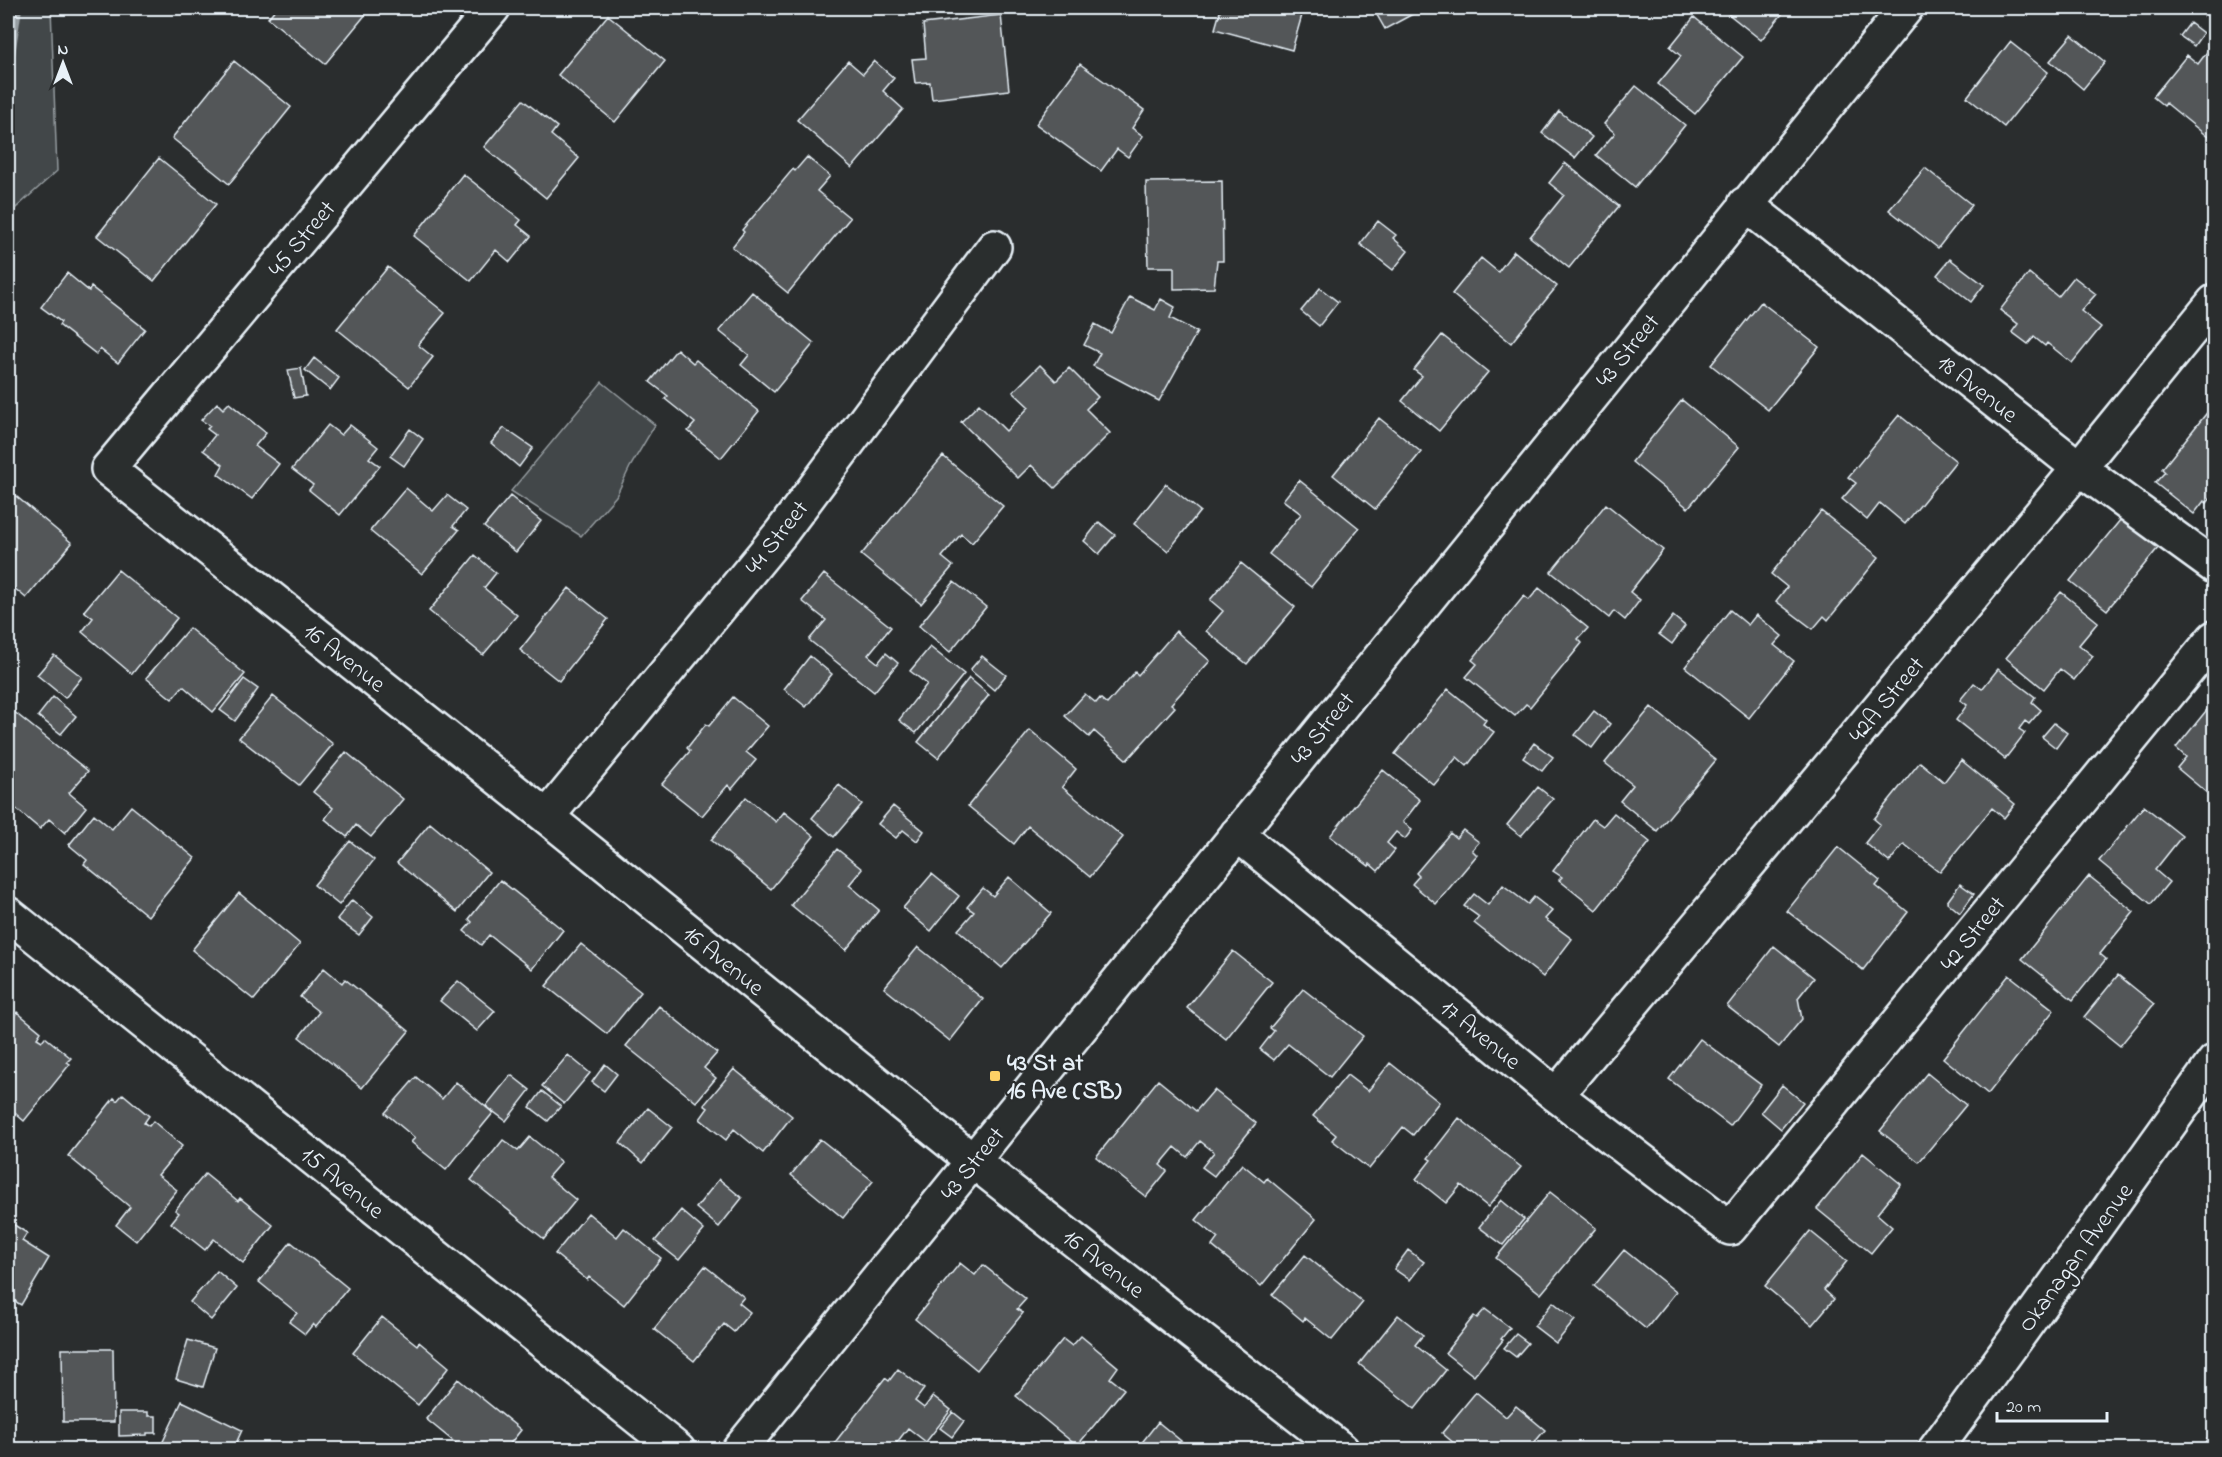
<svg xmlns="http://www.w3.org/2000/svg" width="2222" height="1457" font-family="'Indie Flower',sans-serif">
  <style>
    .green { fill: #424648; stroke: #959ca0; stroke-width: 1.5 }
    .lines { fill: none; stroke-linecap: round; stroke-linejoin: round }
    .stream { stroke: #989fa3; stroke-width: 10 }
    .building { fill: #535759; stroke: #e8f1f8; stroke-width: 1.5 }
    .minor-casing { stroke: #e8f1f8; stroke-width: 38 }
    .minor { stroke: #2a2d2e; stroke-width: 33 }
    .poi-dot { fill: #ffd166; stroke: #2a2d2e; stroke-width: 2 }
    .labels { text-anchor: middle; stroke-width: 4.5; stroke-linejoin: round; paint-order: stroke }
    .street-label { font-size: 24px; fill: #e8f1f8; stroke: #2a2d2e }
    .poi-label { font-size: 24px; font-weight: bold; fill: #e8f1f8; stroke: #2a2d2e; text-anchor: start }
  </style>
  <rect width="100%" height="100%" fill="#2a2d2e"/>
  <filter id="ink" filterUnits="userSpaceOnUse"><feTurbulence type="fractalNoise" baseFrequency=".0167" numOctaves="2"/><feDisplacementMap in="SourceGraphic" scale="12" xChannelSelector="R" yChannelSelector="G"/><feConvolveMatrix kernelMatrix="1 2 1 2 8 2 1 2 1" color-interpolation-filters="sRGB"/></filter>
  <g filter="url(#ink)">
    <path class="green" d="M8,8H51L57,171L8,215Z
      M602,382L655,425L630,467L616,496L581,536L511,491Z"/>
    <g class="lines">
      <path class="stream" d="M8,68L17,8"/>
    </g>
    <path class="building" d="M276,8H371L325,64L268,18Z
      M1221,8H1304L1292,50L1215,29Z
      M1373,8H1424L1385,29Z
      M1721,8H1787L1761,40Z
      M2205,8H2214V24L2201,13Z
      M608,15L665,61L615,122L558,75Z
      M1001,15L1009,90L932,99L930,82L915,83L912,59L926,58L923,24Z
      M1694,17L1743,57L1695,114L1658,84L1681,56L1670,47Z
      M2190,23L2203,33L2194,46L2180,36Z
      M2072,35L2105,62L2083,89L2050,61Z
      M2010,42L2048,72L2004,127L1967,97Z
      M2214,47V142L2166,103L2164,106L2153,97L2187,55L2198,64L2210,48Z
      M234,61L291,107L229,184L172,138Z
      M848,61L863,74L874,61L894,78L883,91L903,109L852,168L797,120Z
      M1080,64L1144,110L1132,128L1143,136L1128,157L1117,149L1101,171L1036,124Z
      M1636,86L1685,125L1635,187L1596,155L1615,133L1604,124Z
      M523,100L557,127L551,135L579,158L546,198L484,147Z
      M1559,111L1592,137L1575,158L1542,133Z
      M807,157L830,176L817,191L850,218L788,293L732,247L744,232L742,230L793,169L795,171Z
      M159,158L216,204L154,281L97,236Z
      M1565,163L1619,206L1569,268L1530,237L1564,195L1549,183Z
      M1925,168L1972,205L1938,248L1889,210Z
      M463,174L521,220L517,225L531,236L510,262L496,250L471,281L414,236Z
      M1222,181L1223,261H1217L1214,288L1174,289V267H1148L1146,182Z
      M1378,221L1396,235L1393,238L1408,251L1393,270L1360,244Z
      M1514,251L1557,286L1511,343L1452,294L1481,258L1498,272Z
      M1950,259L1984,285L1971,302L1937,275Z
      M388,267L445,313L418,345L433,357L409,387L337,329Z
      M67,273L89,291L91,287L145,329L118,363L100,349L96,354L59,325L61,322L41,307Z
      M2029,273L2058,297L2074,277L2096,294L2081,311L2101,327L2072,363L2047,343L2045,346L2034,337L2028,344L2012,332L2018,324L2000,310Z
      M1320,288L1338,302L1319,326L1301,311Z
      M752,292L814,343L774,392L741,365L749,355L719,331Z
      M1130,297L1155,310L1161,299L1175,307L1170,318L1197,332L1159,401L1093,366L1100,353L1084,345L1095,324L1111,333Z
      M1761,302L1819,347L1768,410L1711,365Z
      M1442,335L1488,372L1439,431L1402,401L1422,376L1414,370Z
      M677,349L693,363L696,360L759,411L721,458L688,431L695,423L665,399L668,396L650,382Z
      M314,358L339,378L330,390L305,370Z
      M1040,365L1056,381L1069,368L1098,397L1086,409L1110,433L1055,488L1031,465L1018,478L961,422L979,404L1006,431L1029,407L1013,392Z
      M301,368L306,396L294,398L288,370Z
      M1682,400L1739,447L1688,508L1632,462Z
      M217,403L223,409L229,403L266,433L255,446L279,464L252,499L218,474L223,465L203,450L215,435L207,429L210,426L201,420Z
      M2214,404V494L2207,503L2204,501L2194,514L2155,483L2165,472L2162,469Z
      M1899,415L1956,461L1905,524L1880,503L1867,520L1842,499L1856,483L1848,477Z
      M1379,418L1421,452L1375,509L1333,475Z
      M328,425L341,435L350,425L378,447L369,458L380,466L340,515L309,490L313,485L292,469Z
      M504,428L533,448L519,467L491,443Z
      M410,429L423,439L404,466L390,456Z
      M943,456L1003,506L972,543L961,534L942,557L953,566L921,604L861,555Z
      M1299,480L1359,528L1311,587L1269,554L1301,514L1283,500Z
      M1166,484L1200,511L1168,551L1134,524Z
      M406,488L433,511L447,495L466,510L453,526L459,530L422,574L370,531Z
      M11,492L72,543L26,598L8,583V496Z
      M510,496L541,521L516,552L484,527Z
      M1606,504L1663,550L1630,592L1640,600L1625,620L1614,611L1609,618L1551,572Z
      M1821,511L1879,557L1828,620L1824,616L1813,629L1776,601L1787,587L1771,574Z
      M2121,519L2158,548L2107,610L2070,581Z
      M1099,522L1115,535L1099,554L1084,541Z
      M475,555L496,573L484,588L517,615L483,655L429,611Z
      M1241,563L1295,607L1247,664L1206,631L1223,611L1210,600Z
      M118,570L177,618L132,674L82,632L93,618L84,611Z
      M824,574L891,627L868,655L878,663L886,653L898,663L874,692L809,640L826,620L802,601Z
      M954,582L986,607L950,652L919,626Z
      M569,588L608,619L559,681L520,650Z
      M1539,588L1588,628L1578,639L1582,643L1530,707L1526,704L1515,716L1466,677L1477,664L1472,660L1524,596L1529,600Z
      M2061,592L2098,622L2079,645L2093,656L2074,680L2060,669L2044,689L2006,658Z
      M1730,610L1748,625L1756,615L1782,636L1774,645L1794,661L1749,718L1685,667Z
      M1673,616L1685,626L1672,644L1659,634Z
      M189,628L245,674L213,712L183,686L172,699L146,678Z
      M1176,631L1210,661L1171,704L1175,707L1127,760L1094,731L1089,737L1065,716L1085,694L1096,703L1100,698L1107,704L1135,672L1138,675Z
      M930,647L964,674L916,733L899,720L927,684L910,671Z
      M54,655L82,677L65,698L37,675Z
      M810,656L832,674L806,707L784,689Z
      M982,656L1006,675L994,690L970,670Z
      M1998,669L2035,697L2032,702L2041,710L2029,724L2025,721L2019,729L2025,733L2005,759L1956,720L1967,705L1960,700L1974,683L1982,689Z
      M969,678L989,695L938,758L918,742Z
      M244,679L258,689L235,721L220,710Z
      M1448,689L1486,720L1483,724L1494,732L1467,766L1457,757L1434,785L1395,754Z
      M273,696L333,744L299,785L239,738Z
      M53,697L76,716L61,734L38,716Z
      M733,697L768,726L746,752L756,760L732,789L728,785L702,816L662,784L690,751L687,748L706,724L709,726Z
      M2214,701V799L2177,768L2186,757L2176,748Z
      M8,707L88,771L69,793L86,807L65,833L49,819L40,829L8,802Z
      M1651,707L1716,760L1657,831L1620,801L1633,785L1605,763Z
      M1594,711L1610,724L1592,748L1575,735Z
      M2054,723L2067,733L2056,748L2042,737Z
      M1030,730L1076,769L1062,787L1123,837L1090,877L1028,826L1014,844L968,806Z
      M1534,743L1553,757L1542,771L1523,758Z
      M346,752L403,799L371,837L356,825L347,837L325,819L333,808L313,792Z
      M1961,760L2015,804L2004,818L1992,808L1940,872L1904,844L1889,862L1865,843L1880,824L1874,819L1920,762L1944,782Z
      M1383,770L1420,800L1403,822L1412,830L1405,839L1396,832L1387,843L1395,850L1378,871L1370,864L1369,866L1330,836Z
      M839,785L862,804L834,837L812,818Z
      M1538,787L1553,799L1521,836L1507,825Z
      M746,797L776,822L784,812L814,836L771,889L711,840Z
      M131,806L195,858L148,916L84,864L87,860L69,845L94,814L112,829Z
      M893,806L924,831L917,841L903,830L896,838L878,824Z
      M2144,806L2182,836L2155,870L2169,882L2151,904L2099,861Z
      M1614,813L1650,842L1596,910L1559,880L1562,877L1553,871L1593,819L1603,826Z
      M430,823L489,872L457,912L397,863Z
      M1463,830L1479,842L1472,850L1477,855L1436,904L1412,884L1419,876L1416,873L1450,833L1456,838Z
      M350,841L374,860L339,905L314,885Z
      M1838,847L1880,881L1876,886L1908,912L1863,970L1787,911Z
      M837,849L862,869L849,885L879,910L846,950L791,905Z
      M932,874L959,896L931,931L903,908Z
      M2089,876L2134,912L2100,954L2106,959L2073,1000L2022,959Z
      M1009,877L1051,913L1002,968L958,930L974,912L967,907L983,888L993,896Z
      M500,880L563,930L532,969L489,935L481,945L464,931L472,922L469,919Z
      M1960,884L1974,894L1960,913L1947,902Z
      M1503,885L1528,904L1534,897L1552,911L1545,919L1572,939L1543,977L1474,923L1479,917L1464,906L1474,894L1488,905Z
      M239,893L300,944L254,1000L192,950Z
      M352,900L373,917L359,935L337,919Z
      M581,944L641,992L607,1034L546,986Z
      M1774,946L1814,978L1798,998L1802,1019L1779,1047L1727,1006Z
      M918,947L983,999L950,1041L884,988Z
      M1233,951L1272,982L1226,1039L1187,1008Z
      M324,968L342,983L345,979L409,1031L362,1088L299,1037L319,1012L300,997Z
      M2009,975L2054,1010L1988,1094L1943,1058Z
      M2118,975L2154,1004L2120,1046L2084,1017Z
      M458,981L495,1011L477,1031L440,1001Z
      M1303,989L1363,1036L1330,1077L1288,1044L1274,1060L1260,1049L1274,1031L1270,1028Z
      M659,1006L717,1053L704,1068L716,1078L696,1102L626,1046Z
      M17,1012L41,1032L37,1038L42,1041L45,1037L71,1058L67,1062L70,1064L24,1121L8,1107V1016L9,1014L13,1017Z
      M1700,1039L1761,1085L1730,1126L1669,1079Z
      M568,1055L590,1073L564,1104L542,1086Z
      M1390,1063L1439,1102L1413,1135L1403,1127L1369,1169L1332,1140L1336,1135L1313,1116L1347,1075L1368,1091Z
      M605,1064L617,1074L604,1091L592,1082Z
      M734,1069L792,1116L763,1153L734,1129L726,1140L700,1119L708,1108L704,1105Z
      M1927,1073L1966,1105L1919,1162L1880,1131Z
      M511,1075L530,1090L506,1121L486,1106Z
      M416,1077L442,1099L456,1082L493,1113L446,1170L411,1142L415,1138L385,1113Z
      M1158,1080L1196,1111L1214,1090L1256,1123L1214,1176L1202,1167L1214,1152L1200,1141L1187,1157L1175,1147L1160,1165L1167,1171L1146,1197L1096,1157Z
      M1782,1085L1803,1102L1781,1129L1761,1112Z
      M542,1091L561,1106L548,1121L530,1107Z
      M123,1094L149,1116L144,1123L149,1126L153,1121L182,1146L158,1175L177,1190L136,1241L116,1225L130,1207L68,1156L114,1098L117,1101Z
      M648,1108L672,1127L643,1163L620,1143Z
      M1459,1118L1521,1167L1488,1207L1461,1185L1446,1203L1416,1179L1431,1160L1428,1158Z
      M530,1137L561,1162L548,1177L576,1200L544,1239L471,1180L503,1140L518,1151Z
      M820,1139L873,1181L843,1218L791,1175Z
      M1863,1153L1901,1184L1877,1214L1892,1227L1871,1253L1817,1209Z
      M1242,1164L1264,1182L1267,1178L1316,1219L1261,1286L1212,1246L1218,1238L1196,1220Z
      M205,1174L238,1201L240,1198L273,1225L243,1263L214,1239L205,1250L171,1223L179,1213L175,1210Z
      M719,1179L742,1198L719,1227L696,1208Z
      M1550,1192L1596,1228L1541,1294L1496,1258Z
      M1501,1200L1524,1219L1503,1245L1479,1227Z
      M681,1210L704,1230L679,1260L655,1241Z
      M588,1213L617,1237L624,1228L661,1258L624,1305L589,1277L587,1280L555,1254Z
      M8,1221L27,1233L22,1241L49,1258L21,1305L8,1297Z
      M1810,1231L1847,1261L1824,1290L1834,1299L1812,1325L1765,1286Z
      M291,1242L348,1288L316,1327L313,1324L305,1334L289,1322L297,1313L259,1282Z
      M1408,1250L1424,1262L1410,1280L1394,1269Z
      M1624,1250L1676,1292L1646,1329L1594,1286Z
      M1305,1255L1363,1302L1332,1340L1305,1318L1303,1321L1272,1295Z
      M960,1263L975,1275L983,1265L1026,1299L1017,1309L1023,1313L977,1370L915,1319Z
      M705,1266L744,1297L739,1303L750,1312L734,1332L724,1324L694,1361L654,1329Z
      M217,1271L237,1288L211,1320L190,1302Z
      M1553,1302L1575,1320L1556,1343L1534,1326Z
      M1485,1309L1510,1328L1501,1339L1503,1340L1474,1376L1445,1353L1474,1316L1477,1318Z
      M1398,1315L1423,1335L1415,1345L1446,1370L1415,1409L1359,1364Z
      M382,1317L417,1345L419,1342L449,1367L418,1405L353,1353Z
      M1516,1334L1528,1343L1516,1357L1504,1348Z
      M1081,1336L1118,1367L1110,1378L1124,1389L1077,1446L1016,1396L1063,1339L1072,1346Z
      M188,1340L215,1348L203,1387L176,1379Z
      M62,1349H113L114,1422H63Z
      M898,1369L924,1389L915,1401L924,1408L933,1396L951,1410L926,1442L908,1428L891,1450H829L885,1378L889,1381Z
      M458,1379L521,1430L505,1450H464L426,1419Z
      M1476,1392L1506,1417L1516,1406L1545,1430L1528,1450H1462L1442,1433Z
      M182,1401L242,1430L233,1450H159Z
      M119,1412H148V1416H156V1433H147V1435L119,1436Z
      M953,1412L964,1421L952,1437L940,1428Z
      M1158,1422L1192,1450H1136Z
      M2214,1429V1450H2200Z"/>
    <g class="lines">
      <defs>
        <path id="minor" d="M493,8L108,469L547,817L973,1161L1342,1450
          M1745,204L2079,468L2214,566
          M547,817L781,533L994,247
          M1237,834L1556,1095L1730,1228L2214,638
          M8,914L678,1450
          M1556,1095L2079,468L2214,302
          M739,1450L1906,8
          M1935,1450L2023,1329L2214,1062"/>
      </defs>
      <use href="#minor" class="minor-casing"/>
      <use href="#minor" class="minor"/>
    </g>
  </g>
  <rect class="poi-dot" x="989" y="1070" width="12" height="12" rx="3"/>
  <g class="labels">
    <g class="street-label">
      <text transform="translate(301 238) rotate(-50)" y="8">45 Street</text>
      <text transform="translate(1627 350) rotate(-51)" y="8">43 Street</text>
      <text transform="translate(1978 388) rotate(38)" y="8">18 Avenue</text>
      <text transform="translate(776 537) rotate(-52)" y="8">44 Street</text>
      <text transform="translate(345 657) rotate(38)" y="8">16 Avenue</text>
      <text transform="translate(1886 699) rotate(-50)" y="8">42A Street</text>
      <text transform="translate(1322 728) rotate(-51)" y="8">43 Street</text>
      <text transform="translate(1972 933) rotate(-51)" y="8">42 Street</text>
      <text transform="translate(724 960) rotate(39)" y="8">16 Avenue</text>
      <text transform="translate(1481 1034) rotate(39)" y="8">17 Avenue</text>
      <text transform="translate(972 1163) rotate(-51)" y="8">43 Street</text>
      <text transform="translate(343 1182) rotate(39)" y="8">15 Avenue</text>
      <text transform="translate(2075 1257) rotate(-54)" y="8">Okanagan Avenue</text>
      <text transform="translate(1104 1263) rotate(38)" y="8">16 Avenue</text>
    </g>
    <g class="poi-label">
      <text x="1007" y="1070">43 St at<tspan x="1007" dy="28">16 Ave (SB)</tspan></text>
    </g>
  </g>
  <rect width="2222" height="1457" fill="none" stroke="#2a2d2e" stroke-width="30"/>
  <rect x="15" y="15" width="2192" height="1427" fill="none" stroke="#e8f1f8" stroke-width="2" filter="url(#ink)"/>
  <g transform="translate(63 63)" stroke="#2a2d2e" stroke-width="4.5" paint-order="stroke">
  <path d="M0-4.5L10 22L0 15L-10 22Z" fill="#e8f1f8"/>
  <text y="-9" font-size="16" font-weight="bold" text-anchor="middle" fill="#e8f1f8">N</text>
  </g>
  <path d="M1997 1412v9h110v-9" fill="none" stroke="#e8f1f8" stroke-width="3"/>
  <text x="2006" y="1412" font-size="18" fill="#e8f1f8" stroke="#2a2d2e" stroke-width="4.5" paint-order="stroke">20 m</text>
</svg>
